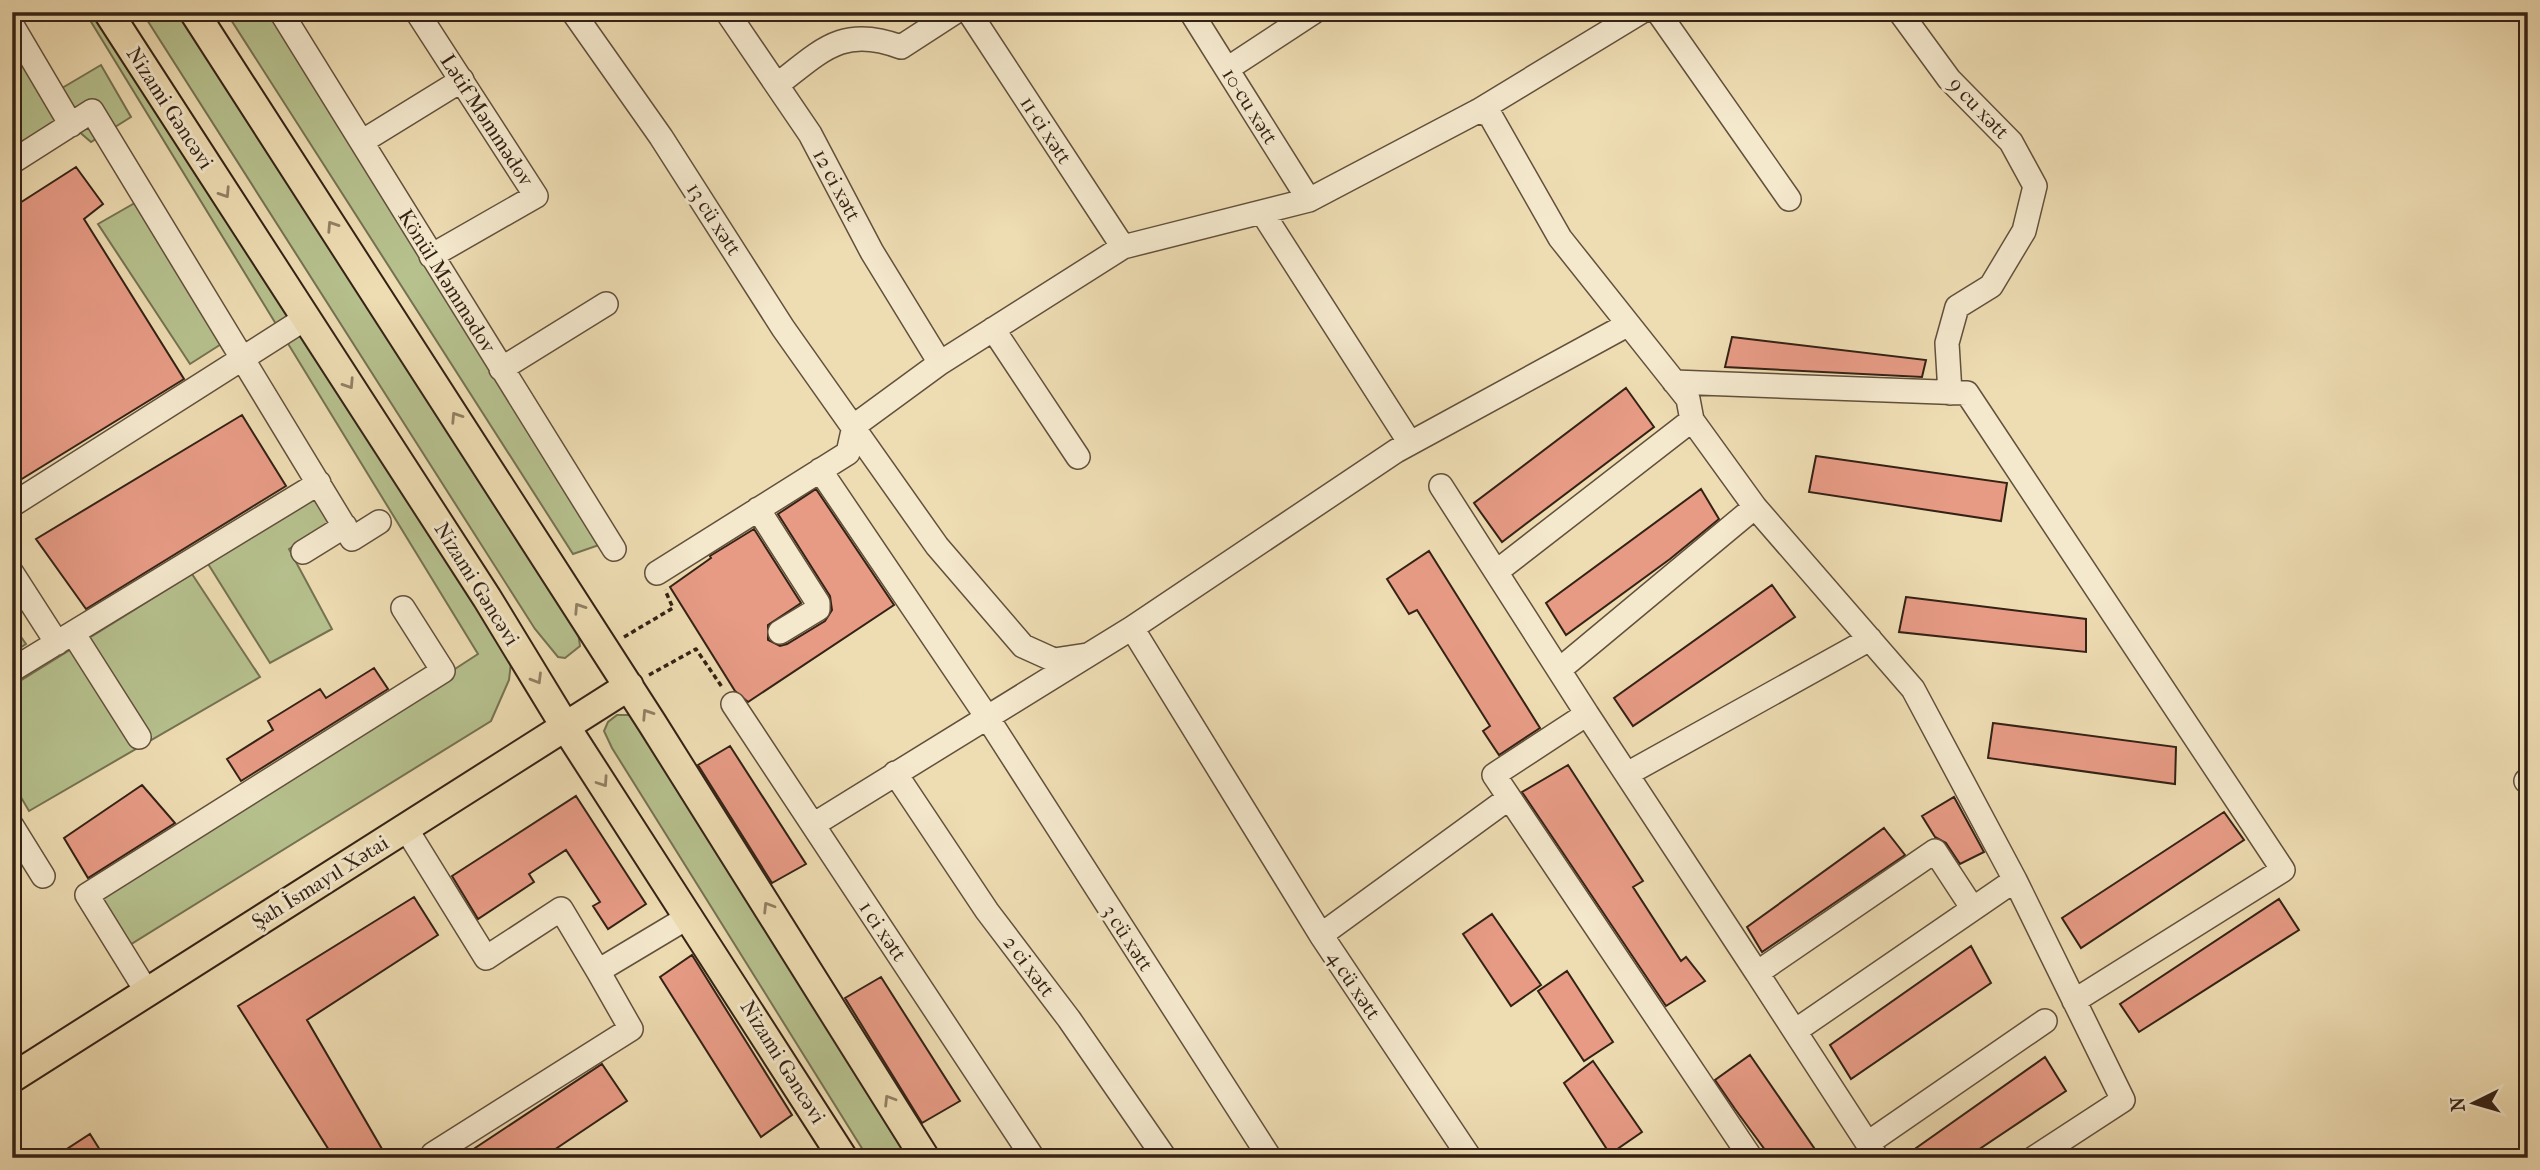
<svg xmlns="http://www.w3.org/2000/svg" width="2540" height="1170" font-family="'IM FELL French Canon',serif">
  <style>
    .green { fill: #b6c18e; stroke: #757252; stroke-width: 2 }
    .building { fill: #e79b85; stroke: #342215; stroke-width: 2 }
    .lines { fill: none; stroke-linecap: round; stroke-linejoin: round }
    .minor-casing { stroke: #62503c; stroke-width: 26 }
    .major-casing { stroke: #342215; stroke-width: 32 }
    .path { stroke: #342215; stroke-width: 3.5; stroke-dasharray: 5 3.5; stroke-linecap: butt }
    .minor { stroke: #f4e8cd; stroke-width: 23 }
    .major { stroke: #eedcb2; stroke-width: 28 }
    .oneway { stroke: #917f64 }
    .labels { text-anchor: middle; stroke-width: 6; stroke-linejoin: round; paint-order: stroke }
    .street-label { font-size: 21px; fill: #342215; stroke: #f4e8cd }
  </style>
  <rect width="100%" height="100%" fill="#eedcb2"/>
  <filter id="stains"><feTurbulence type="fractalNoise" baseFrequency=".00286" numOctaves="4"/><feColorMatrix values="0 0 0 0 .2 0 0 0 0 .09 0 0 0 0 .02 0 0 0 .5 -.17"/></filter>
  <radialGradient id="worn" r=".72"><stop offset=".6" stop-color="#630" stop-opacity="0"/><stop offset="1" stop-color="#630" stop-opacity=".3"/></radialGradient>
  <path class="green" d="M85,12H98L512,654L509,680L491,721L128,946L102,898L478,654Z
    M142,12H186L577,624L580,646L565,658L558,657L535,629Z
    M226,12H270L602,544L573,554Z
    M24,44L57,91L101,65L131,117L91,142L69,123L12,155V51Z
    M140,200L226,341L190,364L98,224Z
    M310,487L329,524L289,549L332,629L270,663L205,559Z
    M192,574L260,677L29,811L12,782V686Z
    M12,624L26,644L12,653Z
    M617,715H632L911,1158H868L612,748L604,731L608,722Z"/>
  <path class="building" d="M76,167L103,204L84,219L184,379L12,485V208Z
    M1732,337L1926,360L1922,377L1725,367Z
    M1626,388L1654,427L1502,542L1474,503Z
    M242,415L286,486L86,609L36,539Z
    M1816,456L2007,483L2001,521L1809,492Z
    M816,489L894,605L748,702L735,691L670,587L711,558L710,556L754,529L801,603L768,625V640L780,646L787,644L825,621L832,610L830,596L778,514Z
    M1701,489L1719,519L1670,559L1566,635L1546,603Z
    M1429,551L1540,728L1499,755L1483,731L1490,726L1417,610L1409,614L1387,579Z
    M1772,585L1795,617L1633,726L1614,698Z
    M1906,597L2086,619V652L1899,632Z
    M374,668L388,689L241,781L227,759L273,730L268,721L320,689L326,698Z
    M1993,723L2176,747L2175,784L1988,758Z
    M730,746L806,864L772,883L698,765Z
    M1568,765L1643,881L1633,887L1681,961L1686,957L1705,981L1666,1006L1522,792Z
    M142,785L175,823L88,878L64,838Z
    M576,796L646,904L608,929L593,906L600,902L566,850L529,874L534,882L478,919L452,876Z
    M1954,797L1984,852L1960,864L1946,843L1935,837L1922,816Z
    M2224,812L2244,840L2081,948L2062,918Z
    M1884,828L1905,855L1762,952L1747,927Z
    M414,897L438,935L307,1020L382,1149L368,1158H334L238,1006Z
    M2279,899L2299,930L2139,1032L2120,1004Z
    M1492,914L1541,985L1511,1006L1463,934Z
    M1971,946L1991,983L1851,1079L1830,1045Z
    M692,955L792,1115L761,1137L660,977Z
    M1567,971L1613,1042L1584,1061L1538,991Z
    M881,977L960,1101L922,1123L845,998Z
    M1750,1055L1821,1158H1771L1735,1109L1715,1080Z
    M2045,1057L2066,1091L1966,1158H1902Z
    M1593,1061L1642,1132L1610,1154L1564,1083Z
    M602,1064L627,1101L542,1158H460Z
    M90,1134L105,1158H53Z"/>
  <g class="lines">
    <defs>
      <path id="minor" d="M281,12L614,549
        M417,12L536,196L431,256
        M573,12L661,137L783,328L937,546L1023,646L1054,660L1087,655
        M727,12L810,134L872,252L940,363
        M969,12L1123,247
        M1191,12L1309,200
        M1658,12L1789,199
        M1900,12L1949,79L2011,142L2035,186L2024,231L1991,286L1957,307L1947,343L1950,393
        M12,25L71,125
        M1227,69L1314,12
        M777,85C822,50 843,25 901,47L955,12
        M1478,111L1490,115L1560,238L1688,399L1692,420L1755,507L1913,689L2015,880L2123,1100L2034,1158
        M363,141L462,80
        M12,162L92,111L352,539L379,522
        M1262,212L1410,443
        M993,329L1078,457
        M501,369L606,304
        M1674,382L1967,393L2283,870L2074,1001
        M820,470L987,717L1270,1158
        M1441,486L1587,714
        M12,505L306,318
        M758,509L818,603V609L780,632
        M303,552L345,526
        M1496,572L1692,420
        M12,573L57,643
        M657,573L848,453L854,426L940,363L1123,247L1309,200L1478,111L1641,12
        M73,633L139,737
        M12,670L319,483
        M1559,670L1755,507
        M733,704L1033,1158
        M895,773L987,911L1069,1019L1165,1158
        M1627,774L1870,639
        M2526,781L2528,780
        M813,825L1132,628
        M12,826L43,876
        M405,827L486,958L561,909L598,971L690,916
        M1321,935L1132,628L1396,451L1627,325
        M147,992L87,895L443,671L403,608
        M1795,1031L2015,880
        M1868,1143L2045,1021
        M433,1154L631,1029L598,971
        M1470,1158L1321,935L1509,798
        M1751,1158L1494,775L1587,714L1757,973
        M1877,1158L1757,973L1935,851L1973,909"/>
      <path id="major" d="M108,12L487,598L565,726L843,1158
        M194,12L652,723L925,1158
        M12,1078L629,686"/>
    </defs>
    <use href="#minor" class="minor-casing"/>
    <use href="#major" class="major-casing"/>
    <path class="path" d="M624,637L673,608L665,590
      M649,675L696,649L722,687"/>
    <use href="#minor" class="minor"/>
    <use href="#major" class="major"/>
  </g>
  <defs><path id="oneway-chevron" d="M-2-3.5L2.5 0L-2 3.5" fill="none" stroke-width="1.6" stroke-linecap="round" stroke-linejoin="round" transform="scale(1.75)"/></defs>
  <g class="oneway">
    <use href="#oneway-chevron" transform="translate(225 193) rotate(57)"/>
    <use href="#oneway-chevron" transform="translate(332 226) rotate(-123)"/>
    <use href="#oneway-chevron" transform="translate(349 384) rotate(57)"/>
    <use href="#oneway-chevron" transform="translate(456 417) rotate(-123)"/>
    <use href="#oneway-chevron" transform="translate(579 608) rotate(-123)"/>
    <use href="#oneway-chevron" transform="translate(537 679) rotate(59)"/>
    <use href="#oneway-chevron" transform="translate(647 714) rotate(-123)"/>
    <use href="#oneway-chevron" transform="translate(603 782) rotate(56)"/>
    <use href="#oneway-chevron" transform="translate(768 907) rotate(-122)"/>
    <use href="#oneway-chevron" transform="translate(889 1100) rotate(-122)"/>
  </g>
  <g class="labels">
    <g class="street-label">
      <text transform="translate(1250 106) rotate(58)" y="7">10-cu xətt</text>
      <text transform="translate(170 108) rotate(57)" y="7">Nizami Gəncəvi</text>
      <text transform="translate(1979 108) rotate(46)" y="7">9 cu xətt</text>
      <text transform="translate(487 120) rotate(57)" y="7">Lətif Məmmədov</text>
      <text transform="translate(1046 130) rotate(57)" y="7">11-ci xətt</text>
      <text transform="translate(837 185) rotate(62)" y="7">12 ci xətt</text>
      <text transform="translate(714 219) rotate(57)" y="7">13 cü xətt</text>
      <text transform="translate(447 281) rotate(58)" y="7">Könül Məmmədov</text>
      <text transform="translate(477 584) rotate(58)" y="7">Nizami Gəncəvi</text>
      <text transform="translate(320 882) rotate(-32)" y="7">Şah İsmayıl Xətai</text>
      <text transform="translate(883 931) rotate(56)" y="7">1 ci xətt</text>
      <text transform="translate(1128 938) rotate(57)" y="7">3 cü xətt</text>
      <text transform="translate(1029 966) rotate(53)" y="7">2 ci xətt</text>
      <text transform="translate(1354 985) rotate(56)" y="7">4 cü xətt</text>
      <text transform="translate(783 1062) rotate(58)" y="7">Nizami Gəncəvi</text>
    </g>
  </g>
  <rect width="2540" height="1170" fill="none" stroke="#eedcb2" stroke-width="42"/>
  <rect x="14" y="14" width="2512" height="1142" fill="none" stroke="#342215" stroke-width="3.5"/>
  <rect x="21" y="21" width="2498" height="1128" fill="none" stroke="#342215" stroke-width="2"/>
  <g transform="translate(2474 1103) rotate(265)" stroke="#f4e8cd" stroke-width="5" paint-order="stroke">
  <path d="M0-5L12 26L0 18L-12 26Z" fill="#342215"/>
  <text y="-10" font-size="19" font-weight="bold" text-anchor="middle" fill="#342215">N</text>
  </g>
  <rect width="100%" height="100%" filter="url(#stains)"/>
  <rect width="100%" height="100%" fill="url(#worn)"/>
</svg>
